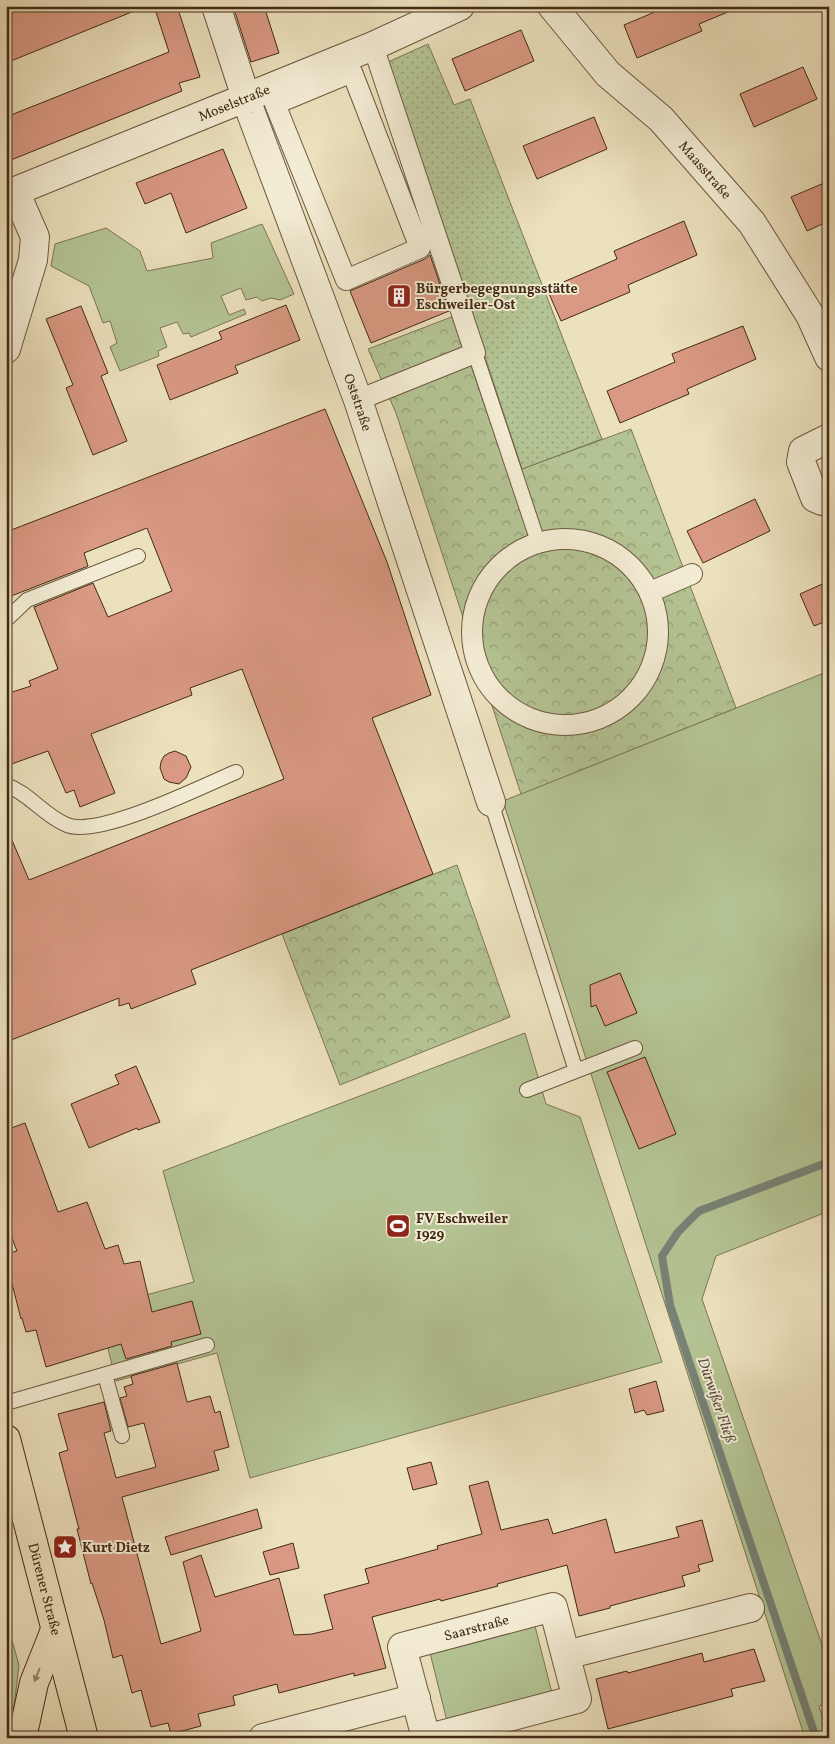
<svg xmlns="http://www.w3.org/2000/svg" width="835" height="1744" font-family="Vollkorn,serif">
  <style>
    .grass { fill: #b4c393; stroke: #7b7754 }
    .forest { fill: url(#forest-crowns); stroke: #7b7754 }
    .garden { fill: url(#garden-dots); stroke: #7b7754 }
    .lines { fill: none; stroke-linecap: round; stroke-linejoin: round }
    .stream { stroke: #778276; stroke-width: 8 }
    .building { fill: #d99982; stroke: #422b16 }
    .service-casing { stroke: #6c5840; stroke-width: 16 }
    .pedestrian-casing { stroke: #6c5840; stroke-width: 22 }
    .minor-casing { stroke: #6c5840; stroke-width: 30 }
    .primary-casing { stroke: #422b16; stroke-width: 30 }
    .service { stroke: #f3ecd4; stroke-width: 14 }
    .pedestrian { stroke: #f3ecd4; stroke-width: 20 }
    .minor { stroke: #f3ecd4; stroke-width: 28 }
    .primary { stroke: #ece1bd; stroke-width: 28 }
    .oneway { fill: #97866a }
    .labels { text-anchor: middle; stroke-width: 4; stroke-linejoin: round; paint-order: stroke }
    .street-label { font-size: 14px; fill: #422b16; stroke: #f3ecd4 }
    .poi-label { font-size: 14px; font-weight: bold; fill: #422b16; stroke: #f3ecd4; text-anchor: start }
    .water-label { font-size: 15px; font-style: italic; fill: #584f3e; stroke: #f3ecd4 }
  </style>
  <defs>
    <pattern id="forest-crowns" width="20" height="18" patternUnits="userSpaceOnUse" patternTransform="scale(1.25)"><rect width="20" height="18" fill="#b4c393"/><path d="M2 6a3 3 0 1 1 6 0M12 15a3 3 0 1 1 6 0" fill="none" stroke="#949f77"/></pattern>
    <pattern id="garden-dots" width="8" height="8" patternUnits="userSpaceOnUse" patternTransform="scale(1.25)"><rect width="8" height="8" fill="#b4c393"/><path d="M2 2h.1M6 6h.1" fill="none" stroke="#949f77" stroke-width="1.8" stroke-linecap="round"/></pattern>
  </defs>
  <rect width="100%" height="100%" fill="#ece1bd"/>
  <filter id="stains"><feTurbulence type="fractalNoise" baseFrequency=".004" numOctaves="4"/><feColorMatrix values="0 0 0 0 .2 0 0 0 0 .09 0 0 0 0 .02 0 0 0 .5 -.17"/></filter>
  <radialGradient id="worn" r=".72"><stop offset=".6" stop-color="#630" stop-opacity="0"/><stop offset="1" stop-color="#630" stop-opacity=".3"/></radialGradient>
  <path class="grass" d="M262,224L294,294L280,300L271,298L262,301L257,297L246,300L241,288L221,296L229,315L244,309L246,314L191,337L189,333L183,334L177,322L160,328L167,347L158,351L159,356L120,371L110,347L117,343L110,321L103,323L89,286L51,266L55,244L106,228L140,251L147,271L213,258L211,243Z
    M829,671V1211L716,1256L702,1299L829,1665V1703L819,1706L829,1738H805L503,801Z
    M525,1033L546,1104L580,1117L662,1362L250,1478L217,1353L116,1381L98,1308L194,1282L163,1171Z
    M6,1619L19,1665L13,1715L6,1734Z
    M535,1626L552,1693L447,1721L430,1653Z"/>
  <path class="forest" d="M454,316L508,474L631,429L736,708L521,794L396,413L368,349Z
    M457,865L510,1017L340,1085L282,934Z"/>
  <path class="garden" d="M428,44L454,105L470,99L602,439L522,469L388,62Z"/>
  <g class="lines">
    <path class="stream" d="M816,1738L670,1305L662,1256L678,1232L699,1211L829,1162"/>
  </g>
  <path class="building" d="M6,6H144V7L6,63Z
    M154,6H177L200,77L179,83L182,91L6,162V117L169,52Z
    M233,6H264L279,53L251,62Z
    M669,6H739L740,7L699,24L702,31L637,58L624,25Z
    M521,30L534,61L465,91L452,59Z
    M803,67L817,99L754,127L740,94Z
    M594,117L607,149L537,179L523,146Z
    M223,149L247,208L186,233L171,193L145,204L136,183Z
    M829,181V221L807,231L791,197Z
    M684,221L697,255L628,285L630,292L561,321L547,289L617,259L614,251Z
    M430,255L449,311L371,343L350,291L425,259Z
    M286,305L300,340L235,366L238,373L170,400L157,365L222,339L219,332Z
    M81,306L108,373L101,376L127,441L93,455L66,388L73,385L46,319Z
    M743,326L756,359L687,389L689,394L620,423L607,391L675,362L672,354Z
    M325,409L387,562L431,695L372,718L433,874L191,970L196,984L131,1009L129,1003L119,1006V998L6,1042V826L29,880L284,779L242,669L190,688L192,695L91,734L115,793L80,807L74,790L66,793L48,751L6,766V694L31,686L29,681L58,669L34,607L93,583L108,617L172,591L147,528L84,553L88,566L86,567L6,598V532Z
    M755,499L770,531L703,563L687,531Z
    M829,581V620L814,626L800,594Z
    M175,751L186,756L191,767L186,778L179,784L169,782L164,779L160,768L161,762L164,756L169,753Z
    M620,973L637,1013L605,1026L596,1005L591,1007L590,985Z
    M645,1057L676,1134L639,1149L607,1072Z
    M136,1066L160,1122L138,1130L137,1128L89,1148L71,1104L119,1084L115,1075Z
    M25,1123L58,1212L87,1202L105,1249L118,1245L124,1264L140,1261L152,1312L192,1301L201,1334L171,1342L172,1346L126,1359L121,1344L46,1367L36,1330L26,1332L22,1318L21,1319L6,1260V1254L17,1251L6,1223V1130Z
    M177,1363L187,1402L210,1396L215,1413L220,1411L229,1447L214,1451L219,1470L122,1497L161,1644L201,1631L183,1562L201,1555L215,1597L279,1578L294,1635L312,1634L333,1629L324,1595L369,1583L365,1569L438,1549L437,1546L482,1534L469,1486L488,1481L501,1530L548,1519L553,1534L606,1519L615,1553L679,1537L676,1527L702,1520L713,1561L698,1565L700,1571L682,1576L685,1586L610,1606V1608L579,1616L567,1565L497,1584L498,1586L441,1601L440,1599L372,1617L386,1668L354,1676V1673L279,1693L277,1684L233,1696L235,1705L198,1714L201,1726L171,1734L168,1723L151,1727L141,1690L132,1693L122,1655L113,1658L104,1620L92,1583L91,1584L77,1529H79L59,1453L68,1450L58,1414L104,1402L111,1431L104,1433L116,1478L156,1467L144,1423L128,1427L120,1398L127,1396L124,1387L133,1384L131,1376Z
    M656,1381L664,1411L647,1415L644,1410L635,1413L629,1389Z
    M431,1462L437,1484L413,1490L407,1468Z
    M257,1509L262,1528L171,1555L165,1537Z
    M293,1543L299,1568L270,1575L263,1552Z
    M754,1649L765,1681L731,1689L733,1696L608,1729L596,1679L627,1671L628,1673L702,1653L704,1662Z"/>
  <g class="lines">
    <defs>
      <path id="service" d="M475,353L538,542
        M6,620L27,600L138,556
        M6,785C29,793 44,816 67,825C99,838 202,786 236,772
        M491,802L576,1071
        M527,1090L635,1048
        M105,1375L122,1436
        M6,1403L207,1345"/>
      <path id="pedestrian" d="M352,72L420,248L346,280L275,104Z
        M358,400L475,353L373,46
        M472 632a93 93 0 1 1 186 0a93 93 0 1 1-186 0Z
        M650,592L692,574"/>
      <g id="minor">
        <path id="s1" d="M216,6L251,113L358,400L491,802"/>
        <path id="s2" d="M552,6L608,74L661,119L752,223L810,315L829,357"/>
        <path id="s3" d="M6,195L373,46L460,6"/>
        <path d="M6,349L33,260L35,237L15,191"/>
        <path d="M829,438L803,451L801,462L815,498L822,501H829"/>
        <path d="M566,1655L750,1608"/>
        <path d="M263,1738L416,1698"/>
        <path id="s4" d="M426,1738L402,1647L553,1607L577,1699L429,1738"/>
      </g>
      <g id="primary">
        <path id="s5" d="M6,1439L84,1738"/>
        <path d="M19,1738L24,1729L34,1683L55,1630"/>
      </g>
    </defs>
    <use href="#service" class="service-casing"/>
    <use href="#pedestrian" class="pedestrian-casing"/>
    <use href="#minor" class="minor-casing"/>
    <use href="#primary" class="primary-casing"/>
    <use href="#service" class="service"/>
    <use href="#pedestrian" class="pedestrian"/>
    <use href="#minor" class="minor"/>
    <use href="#primary" class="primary"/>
  </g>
  <defs><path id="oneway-solid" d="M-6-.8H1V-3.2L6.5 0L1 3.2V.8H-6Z" transform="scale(1.25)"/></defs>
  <use class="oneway" href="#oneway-solid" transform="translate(37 1675) rotate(112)"/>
  <defs>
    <symbol id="building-square" viewBox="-11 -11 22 22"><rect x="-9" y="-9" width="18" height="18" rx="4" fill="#8f2418" stroke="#f3ecd4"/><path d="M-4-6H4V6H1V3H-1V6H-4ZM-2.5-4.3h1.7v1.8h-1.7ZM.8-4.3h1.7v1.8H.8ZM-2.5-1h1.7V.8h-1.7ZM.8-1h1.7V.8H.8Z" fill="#fff"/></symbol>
    <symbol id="stadium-square" viewBox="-11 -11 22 22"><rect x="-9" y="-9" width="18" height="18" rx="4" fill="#8f2418" stroke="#f3ecd4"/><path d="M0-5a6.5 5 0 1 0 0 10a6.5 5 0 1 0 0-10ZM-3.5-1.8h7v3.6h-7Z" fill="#fff"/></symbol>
    <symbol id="sight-square" viewBox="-11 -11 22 22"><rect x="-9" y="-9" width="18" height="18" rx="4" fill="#8f2418" stroke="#f3ecd4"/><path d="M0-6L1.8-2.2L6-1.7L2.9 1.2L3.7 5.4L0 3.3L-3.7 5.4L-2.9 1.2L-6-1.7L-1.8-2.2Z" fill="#fff"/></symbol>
  </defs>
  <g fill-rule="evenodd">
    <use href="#building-square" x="385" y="282" width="28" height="28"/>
    <use href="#stadium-square" x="384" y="1212" width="28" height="28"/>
    <use href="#sight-square" x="51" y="1533" width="28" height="28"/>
  </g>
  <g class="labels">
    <g class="street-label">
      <text dy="5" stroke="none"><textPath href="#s3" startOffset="246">Moselstraße</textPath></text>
      <text dy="5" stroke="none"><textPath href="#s2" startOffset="225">Maasstraße</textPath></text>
      <text dy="5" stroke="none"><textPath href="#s1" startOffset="421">Oststraße</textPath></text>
      <text dy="5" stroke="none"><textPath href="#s5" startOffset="155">Dürener Straße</textPath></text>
      <text dy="5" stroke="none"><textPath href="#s4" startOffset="171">Saarstraße</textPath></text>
    </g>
    <g class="poi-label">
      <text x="416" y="293">Bürgerbegegnungsstätte<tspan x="416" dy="16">Eschweiler-Ost</tspan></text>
      <text x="416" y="1223">FV Eschweiler<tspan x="416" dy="16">1929</tspan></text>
      <text x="82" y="1552">Kurt Dietz</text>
    </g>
    <g class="water-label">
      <text transform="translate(717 1400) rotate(71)" y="5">Dürwißer Fließ</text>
    </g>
  </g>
  <rect width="835" height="1744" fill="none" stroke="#ece1bd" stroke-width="25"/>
  <rect x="8" y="8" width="820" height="1729" fill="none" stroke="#422b16" stroke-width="2.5"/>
  <rect x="12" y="12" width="810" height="1719" fill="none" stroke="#422b16"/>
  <rect width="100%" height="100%" filter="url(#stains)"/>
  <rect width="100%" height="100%" fill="url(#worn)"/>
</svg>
